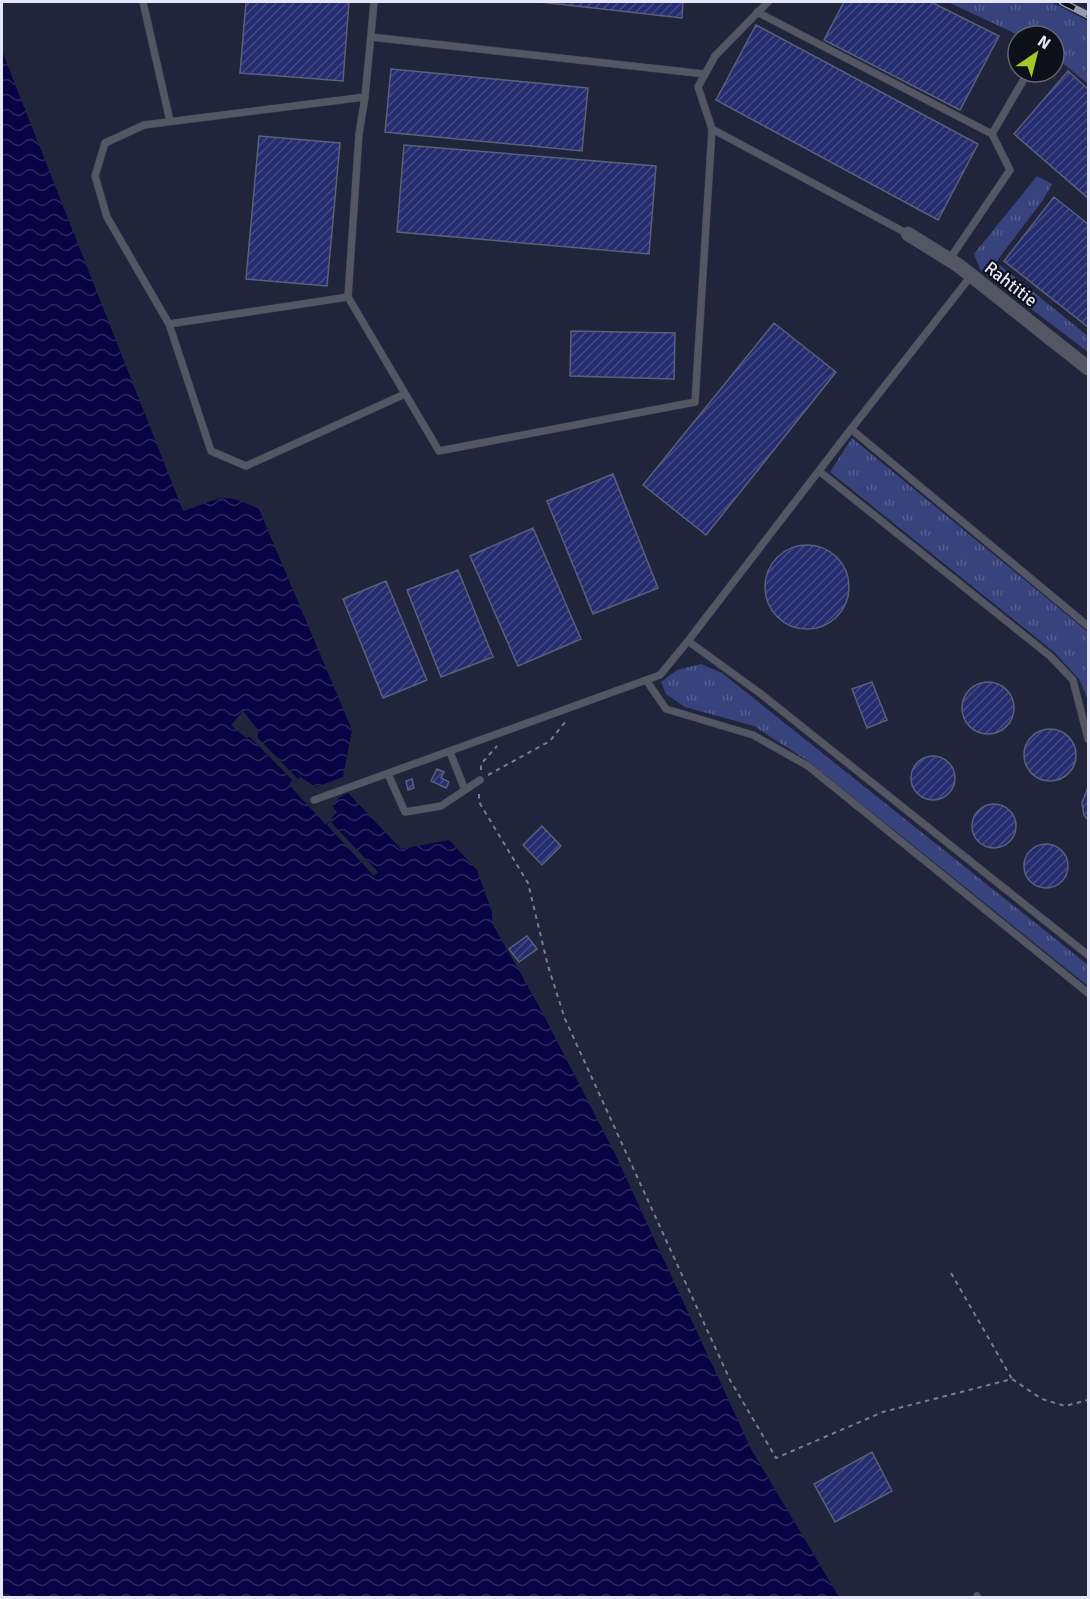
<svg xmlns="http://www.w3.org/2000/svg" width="1090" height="1599" font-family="Signika,sans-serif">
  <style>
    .grass { fill: url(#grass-tufts) }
    .water { fill: url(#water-waves) }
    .pier { fill: #20253c }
    .building { fill: url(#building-hatch); stroke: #59607a; stroke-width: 1.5 }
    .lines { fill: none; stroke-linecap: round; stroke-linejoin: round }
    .service-casing { stroke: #3b4056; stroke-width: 8 }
    .minor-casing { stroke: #3b4056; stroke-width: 15 }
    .path { stroke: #787d91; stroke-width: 2; stroke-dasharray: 4.5 4.5; stroke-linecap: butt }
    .service { stroke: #545763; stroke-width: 7 }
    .minor { stroke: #545763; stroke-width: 14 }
    .rail-casing { stroke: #969aad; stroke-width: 7 }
    .rail { stroke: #0d0f19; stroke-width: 4.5; stroke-dasharray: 14; stroke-linecap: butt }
    .labels { text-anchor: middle; stroke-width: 4.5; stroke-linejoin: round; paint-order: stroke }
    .street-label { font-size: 18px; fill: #e3e7f7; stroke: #0d0f19 }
  </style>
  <defs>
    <pattern id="grass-tufts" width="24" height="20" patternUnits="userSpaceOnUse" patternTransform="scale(1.5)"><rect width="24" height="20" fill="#38437d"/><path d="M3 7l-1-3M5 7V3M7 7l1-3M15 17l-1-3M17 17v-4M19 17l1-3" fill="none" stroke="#555e90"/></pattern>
    <pattern id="water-waves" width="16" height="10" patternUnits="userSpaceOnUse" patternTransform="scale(1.5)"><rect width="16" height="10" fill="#090244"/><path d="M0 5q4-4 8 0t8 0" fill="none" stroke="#2d2760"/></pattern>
    <pattern id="building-hatch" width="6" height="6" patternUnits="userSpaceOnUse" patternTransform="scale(1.5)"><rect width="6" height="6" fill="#252d70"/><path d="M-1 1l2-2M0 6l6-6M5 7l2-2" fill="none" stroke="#444b85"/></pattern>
  </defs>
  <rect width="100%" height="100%" fill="#20253c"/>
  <path class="grass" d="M948,2H1051L1088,21V84L1054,56V36H1020Z
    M1037,176L1052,184L1043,200L996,262L1088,336V352L981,271L974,254Z
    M852,438L1088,632V700L1079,679L1054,652L830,472Z
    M701,664L722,673L1088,965V986L808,761L754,726L685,707L666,694L661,682L677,670Z"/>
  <path class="water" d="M2,51L183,511C221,500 219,490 259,509L352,730L343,777L316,787L300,777L291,787L326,825L337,812L332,806L340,797L348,793L401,849L449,840L477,870L492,912V923L540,1008L615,1154L751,1449L839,1597H2Z"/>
  <path class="pier" d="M243,711L259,731L257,737L298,779L291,787L289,785L292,780L250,737L246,738L231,725Z
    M330,821L378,872L374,876L327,825Z"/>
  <path class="building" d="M246,2H349L343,81L240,73Z
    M540,2H683L682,18Z
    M844,2H931L999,36L960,110L824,40Z
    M756,25L978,144L938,220L716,100Z
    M391,69L588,88L582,151L385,132Z
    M1068,71L1088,89V198L1014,134Z
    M259,136L340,143L327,286L246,279Z
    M404,145L656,166L649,254L397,232Z
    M1054,197L1088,224V327L1004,261Z
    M774,323L836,372L706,535L643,485Z
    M571,331L675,333L674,379L570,376Z
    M613,474L658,588L593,614L547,501Z
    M533,528L581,639L518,666L470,556Z
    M765 587a42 42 0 1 1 84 0a42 42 0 1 1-84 0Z
    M458,570L493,657L441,677L407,590Z
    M386,581L427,680L383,698L343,599Z
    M872,682L887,720L867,728L852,689Z
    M962 708a26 26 0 1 1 52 0a26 26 0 1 1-52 0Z
    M1024 755a26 26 0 1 1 52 0a26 26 0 1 1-52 0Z
    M911 778a22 22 0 1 1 44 0a22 22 0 1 1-44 0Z
    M437,769L444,772L441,778L449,782L446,788L431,781Z
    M412,779L414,788L408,790L406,781Z
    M1088,787V820L1084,815L1082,803Z
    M972 826a22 22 0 1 1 44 0a22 22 0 1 1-44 0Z
    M542,826L561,846L542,865L523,845Z
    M1024 866a22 22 0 1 1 44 0a22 22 0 1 1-44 0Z
    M527,936L537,949L519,962L509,949Z
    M872,1452L892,1491L835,1522L814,1484Z"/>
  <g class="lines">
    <defs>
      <path id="service" d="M143,2L170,121
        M374,2L365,97L359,134L348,297L439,451L695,402L712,129
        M768,2L715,56L698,87L712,129L908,234
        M757,12L992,134L1010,170L949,260
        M371,37L705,74
        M365,97L144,125L105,143L95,176L107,217L169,324L211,451L246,466L405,394
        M992,134L1028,72
        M169,324L348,297
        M851,429L971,276
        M819,471L1050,656L1073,680L1088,739
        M688,641L851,429L1088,626
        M646,680L666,709L753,735L808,766L1088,993
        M450,752L465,790
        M388,774L405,812L441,806L480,780
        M314,800L660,675L688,641L761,694L1088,955
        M977,1596L978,1598"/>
      <path id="minor" d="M908,234L958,265L1088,368"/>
    </defs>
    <use href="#service" class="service-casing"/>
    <use href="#minor" class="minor-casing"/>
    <path class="path" d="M481,770V764L497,746
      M488,775L550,741L566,721
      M479,794V802L528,883L548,966L565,1019L730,1380L776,1458L883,1412L1012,1379L1042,1399L1065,1406L1088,1400
      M951,1273L1012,1379"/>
    <use href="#service" class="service"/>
    <use href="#minor" class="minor"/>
    <defs>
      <path id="rail" d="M1062,2L1088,15"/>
    </defs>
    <use href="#rail" class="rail-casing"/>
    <use href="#rail" class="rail"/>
  </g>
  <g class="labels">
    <g class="street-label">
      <text transform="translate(1011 284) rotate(38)" y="6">Rahtitie</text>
    </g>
  </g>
  <rect width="1090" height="1599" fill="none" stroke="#e3e7f7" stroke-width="6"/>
  <g transform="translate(1036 54) rotate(35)"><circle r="28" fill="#0d0f19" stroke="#636572" stroke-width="1.5"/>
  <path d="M0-4.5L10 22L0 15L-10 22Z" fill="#a2c928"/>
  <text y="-9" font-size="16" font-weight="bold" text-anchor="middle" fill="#e3e7f7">N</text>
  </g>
</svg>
